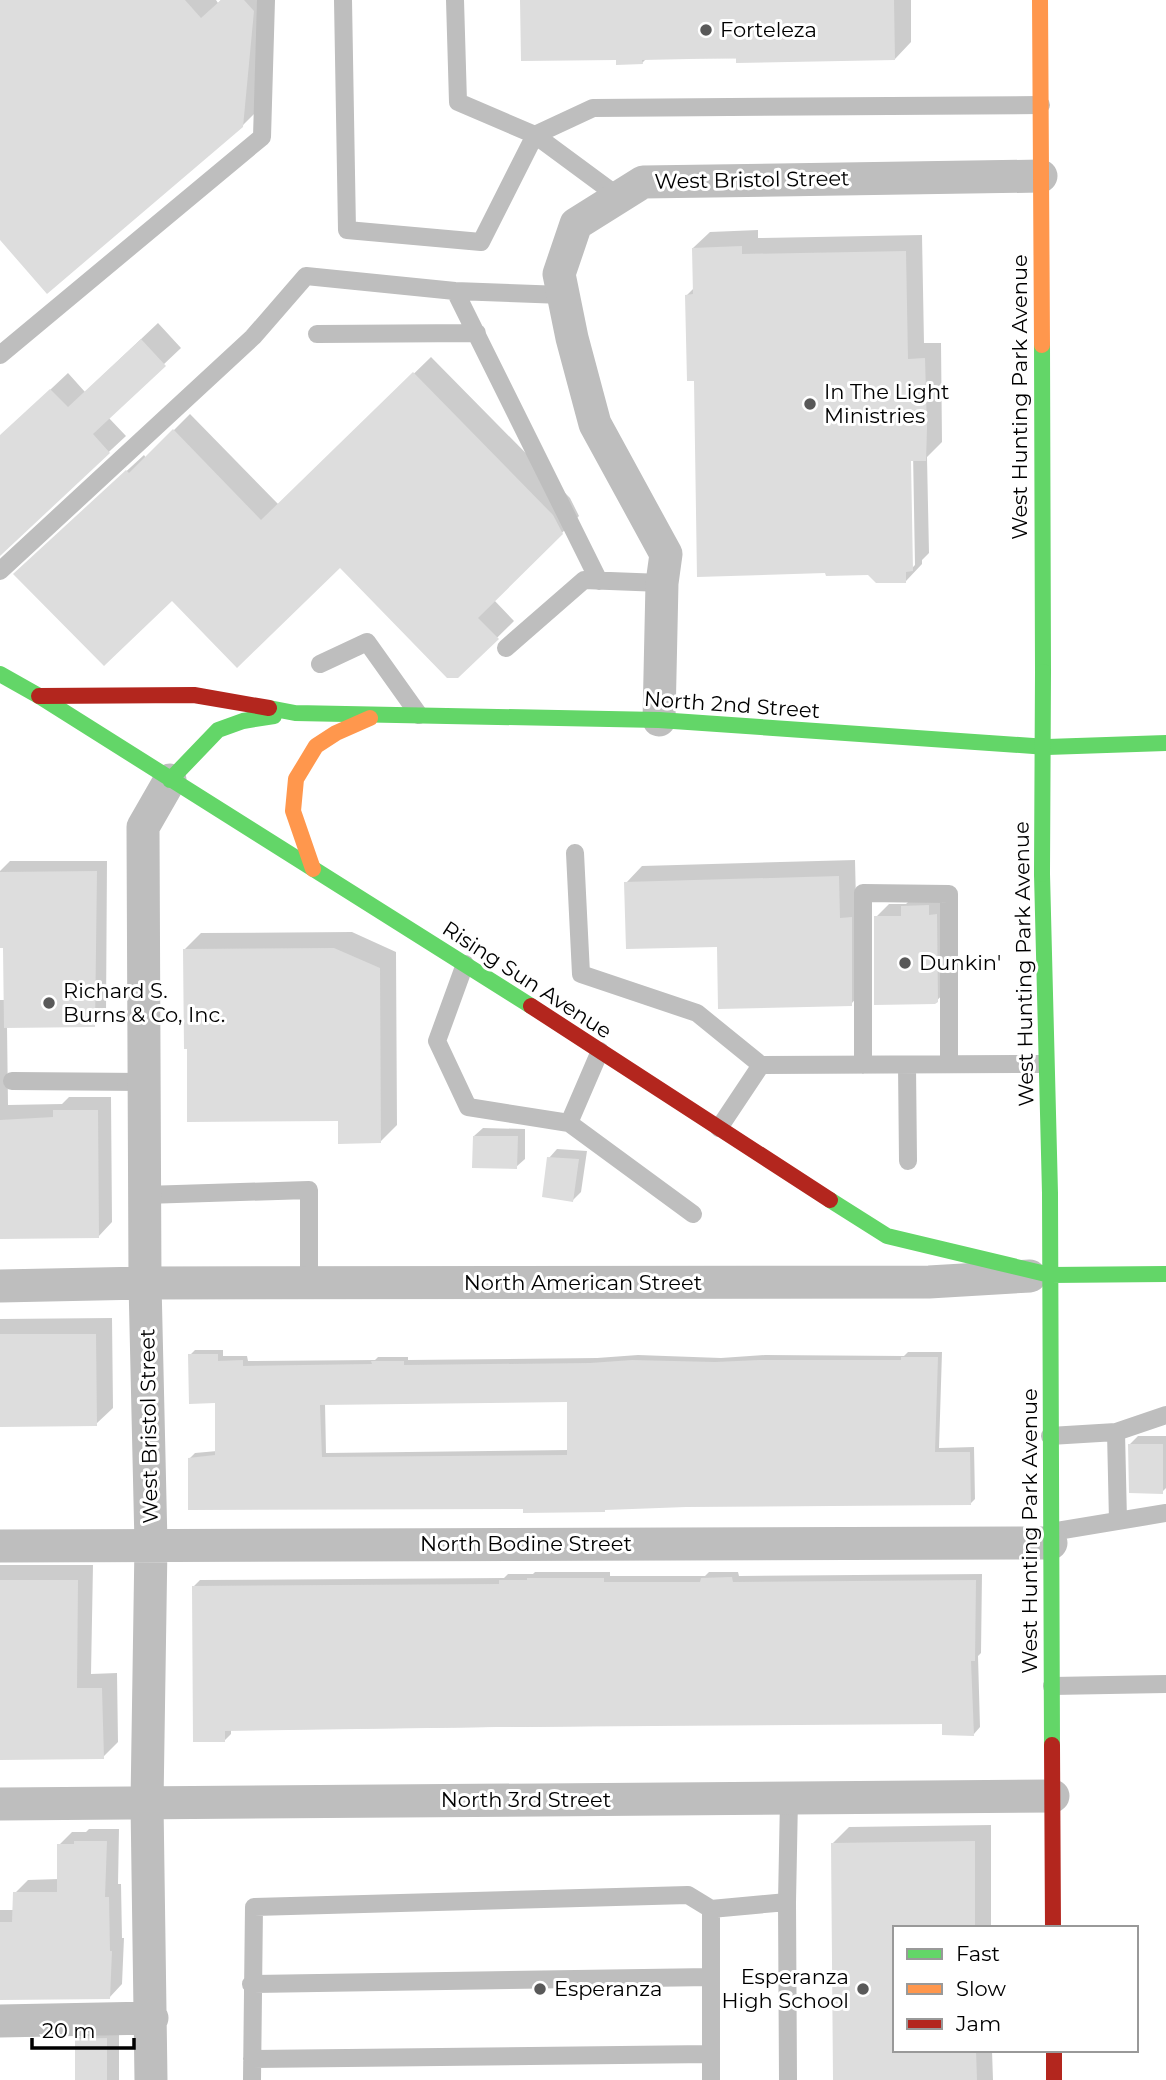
<svg xmlns="http://www.w3.org/2000/svg" width="1166" height="2080" font-family="Montserrat,sans-serif">
  <style>
    .shadow { fill: #0003; fill-rule: evenodd }
    .building { fill: #ddd; fill-rule: evenodd }
    .lines { fill: none; stroke-linecap: round; stroke-linejoin: round }
    .lane { stroke: #bebebe; stroke-width: 18 }
    .street { stroke: #bebebe; stroke-width: 33 }
    .fast { stroke: #63d668; stroke-width: 16 }
    .slow { stroke: #ff974d; stroke-width: 16 }
    .jam { stroke: #b3261e; stroke-width: 16 }
    .fast-bridge { stroke: #63d668; stroke-width: 16 }
    .poi-dot { fill: #595959; stroke: #fff; stroke-width: 2.5 }
    .labels { text-anchor: middle; stroke-width: 6; stroke-linejoin: round; paint-order: stroke }
    .poi-label { font-size: 21px; fill: #000; stroke: #fff; text-anchor: start }
    .street-label { font-size: 21px; fill: #000; stroke: #fff }
  </style>
  <rect width="100%" height="100%" fill="#fff"/>
  <path class="shadow" d="M0,0H216L218,3L221,0H270L259,109L242,126L0,237Z
    M522,0H911V42L895,59L647,58L642,63L617,58Z
    M758,230V238L922,235L924,343H941L942,442L927,457L929,553L922,560V564L906,581L696,379L687,295L694,288L693,248L710,232ZM913,452L915,565L912,568L909,453Z
    M158,323L181,348L108,417L126,436L0,553V437L68,373L85,392Z
    M431,357L570,498L579,516L494,600L514,621L458,676L340,566L172,598L32,558L144,455L146,458L190,414L279,505Z
    M855,860L856,902L867,987L851,1004L719,945L626,883L642,866Z
    M10,861H107L106,1014L95,1025L7,1026L8,1105L62,1104L69,1097H111L112,1222L98,1237L0,1238V1000H5V947H0V871Z
    M941,893L950,988L934,1003L876,917L889,904H906L916,894Z
    M352,932L396,952L397,1125L381,1141L339,1119L185,949L201,933Z
    M483,1128L525,1129V1159L516,1167L474,1136Z
    M557,1149L587,1151L581,1192L573,1200L549,1158Z
    M112,1318L113,1408L96,1424L0,1425V1319Z
    M195,1350H223V1356H247L248,1361L375,1360L378,1357H408V1360L597,1358L638,1355L721,1358L765,1355L904,1356L908,1352H942L939,1448L974,1447L975,1499L970,1504L524,1507L190,1458L195,1453L217,1451V1401L190,1355ZM569,1401V1450L326,1453L325,1403Z
    M1138,1436H1166V1488L1162,1492L1129,1445Z
    M0,1565H93L91,1674L117,1673L118,1742L103,1757L0,1758Z
    M535,1572H610V1576H705L709,1572H738L739,1576L982,1574L981,1653L978,1656L980,1727L974,1734L944,1722L231,1730V1734L224,1741L193,1587L200,1580L504,1578L508,1574H533Z
    M991,1825V1928H895V2050H992L993,2080H834L833,1843L849,1827Z
    M89,1829H119L118,1884H121L122,1938H124L122,1984L109,1998H0V1910H14L15,1893L28,1880L59,1879V1845L72,1832H86Z
    M119,2026V2080H77V2039L89,2027Z"/>
  <path class="building" d="M0,0H185L201,18L221,0H244L254,11L243,127L47,294L0,240Z
    M520,0H894L895,60L736,63V58L642,60L643,64L616,65V60L521,61Z
    M742,246V254L906,251L908,359L925,358L927,428L926,461H911L913,571L906,572V583H876L868,575L826,576L825,573L697,577L694,381H687L685,295L693,294L692,248Z
    M141,339L166,366L93,434L110,453L0,556V435L50,389L68,407Z
    M413,372L553,515L563,534L478,618L499,639L458,678H447L340,568L237,668L172,601L104,666L13,574L126,470L129,473L173,429L261,520Z
    M97,871L95,1027L4,1028L3,948H0V872Z
    M839,876L840,918L852,917V1006L718,1009L717,947L626,949L624,882Z
    M929,905V915L937,914L938,1002L935,1004L874,1005V916H901V906Z
    M334,948L380,968L381,1143L338,1144V1121L187,1122V1049H184L183,949Z
    M53,1110H98L99,1238L0,1239V1120L53,1117Z
    M473,1136H518L517,1169L472,1168Z
    M547,1157L579,1159L573,1202L542,1197Z
    M0,1334H96L97,1426L0,1427Z
    M188,1354H218V1361L243,1360V1366L372,1364L371,1361H404V1365L590,1363L632,1360L715,1362L759,1360H901V1357H938L935,1452H970L971,1505L686,1507L605,1510V1512L523,1513V1509L188,1510V1458L215,1455V1403L189,1404ZM567,1402V1455L322,1457L320,1405Z
    M1128,1444H1163V1494L1129,1493Z
    M732,1577L733,1582L976,1580L975,1661H971L974,1736L942,1735V1724L497,1727L225,1731V1742H193L192,1586L499,1584V1580H527V1578H604V1582H700L701,1578Z
    M0,1580H78L77,1688H102L104,1759L0,1760Z
    M74,1841H107L105,1897H109L110,1951H112L110,1999L0,2000V1922H12L13,1892H57V1844H74Z
    M975,1841V1928H895V2050H976L977,2080H833L831,1843Z
    M107,2038V2080H75V2039Z"/>
  <g class="lines">
    <path class="lane" d="M343,0L347,230L481,242L535,135L593,108L1041,105
      M455,0L458,102L535,135L619,197
      M455,291L599,581
      M317,334L477,333
      M0,355L262,137L266,0
      M0,571L253,337L306,276L455,291L563,295
      M506,648L584,580L662,583
      M320,664L367,642L419,715
      M575,853L581,974L697,1013L761,1065
      M465,964L437,1041L468,1107L569,1123
      M600,1051L569,1123L693,1214
      M863,1065V893L949,894V1064
      M907,1065L908,1161
      M12,1081L144,1082
      M719,1128L761,1065L1045,1064
      M145,1195L309,1190V1283
      M1116,1432L1118,1521
      M1050,1436L1116,1432L1166,1415
      M1051,1532L1166,1513
      M1052,1686L1166,1684
      M787,1902L788,2080
      M251,1984L711,1977
      M252,2059L711,2054
      M252,2080L254,1907L688,1895L711,1909
      M711,2080V1909L787,1902L789,1798"/>
    <path class="street" d="M659,720L662,583L666,554L595,424L572,338L559,274L576,224L643,182L1041,176
      M0,1286L145,1283L929,1282L1030,1276
      M0,1546L1051,1543
      M0,1804L1053,1796
      M0,2021L152,2018
      M151,2080L147,1803L151,1544L145,1283L143,827L170,780"/>
    <path class="fast" d="M1042,345L1043,672
      M0,674L39,696L531,1006
      M269,708L295,713L659,720L1047,747L1166,743
      M170,780L218,730L243,721L274,716
      M1042,874L1050,1193L1052,1745
      M830,1200L887,1236L1050,1275L1166,1274"/>
    <path class="slow" d="M1040,0L1042,345
      M313,869L293,811L296,779L316,746L336,733L370,718"/>
    <path class="jam" d="M39,696L194,695L269,708
      M531,1006L830,1200
      M1052,1745L1053,1928
      M1054,2050V2080"/>
    <path class="fast-bridge" d="M1042,874L1043,672"/>
  </g>
  <g class="poi-dot">
    <circle cx="706" cy="30" r="7"/>
    <circle cx="810" cy="404" r="7"/>
    <circle cx="905" cy="963" r="7"/>
    <circle cx="49" cy="1003" r="7"/>
    <circle cx="540" cy="1989" r="7"/>
    <circle cx="863" cy="1989" r="7"/>
  </g>
  <g class="labels">
    <g class="poi-label">
      <text x="720" y="37">Forteleza</text>
      <text x="824" y="399">In The Light<tspan x="824" dy="24">Ministries</tspan></text>
      <text x="919" y="970">Dunkin'</text>
      <text x="63" y="998">Richard S.<tspan x="63" dy="24">Burns &amp; Co, Inc.</tspan></text>
      <text x="849" y="1984" text-anchor="end">Esperanza<tspan x="849" dy="24">High School</tspan></text>
      <text x="554" y="1996">Esperanza</text>
    </g>
    <g class="street-label">
      <text transform="translate(752 180) rotate(-1)" y="7">West Bristol Street</text>
      <text transform="translate(1020 397) rotate(-90)" y="7">West Hunting Park Avenue</text>
      <text transform="translate(732 705) rotate(4)" y="7">North 2nd Street</text>
      <text transform="translate(1024 964) rotate(-91)" y="7">West Hunting Park Avenue</text>
      <text transform="translate(527 980) rotate(33)" y="7">Rising Sun Avenue</text>
      <text x="583" y="1290">North American Street</text>
      <text transform="translate(149 1426) rotate(-91)" y="7">West Bristol Street</text>
      <text transform="translate(1030 1531) rotate(-90)" y="7">West Hunting Park Avenue</text>
      <text x="526" y="1551">North Bodine Street</text>
      <text x="526" y="1807">North 3rd Street</text>
    </g>
  </g>
  <rect x="893" y="1926" width="245" height="126" fill="#ffffff" stroke="#999999" stroke-width="2"/>
  <rect x="907" y="1949" width="35" height="10" fill="#63d668" stroke="#999999" stroke-width="2"/>
  <text x="956" y="1961" font-size="21" fill="#000000">Fast</text>
  <rect x="907" y="1984" width="35" height="10" fill="#ff974d" stroke="#999999" stroke-width="2"/>
  <text x="956" y="1996" font-size="21" fill="#000000">Slow</text>
  <rect x="907" y="2019" width="35" height="10" fill="#b3261e" stroke="#999999" stroke-width="2"/>
  <text x="956" y="2031" font-size="21" fill="#000000">Jam</text>
  <path d="M32 2038v10h102v-10" fill="none" stroke="#000000" stroke-width="3.5"/>
  <text x="42" y="2038" font-size="21" fill="#000000" stroke="#ffffff" stroke-width="5" paint-order="stroke">20 m</text>
</svg>
